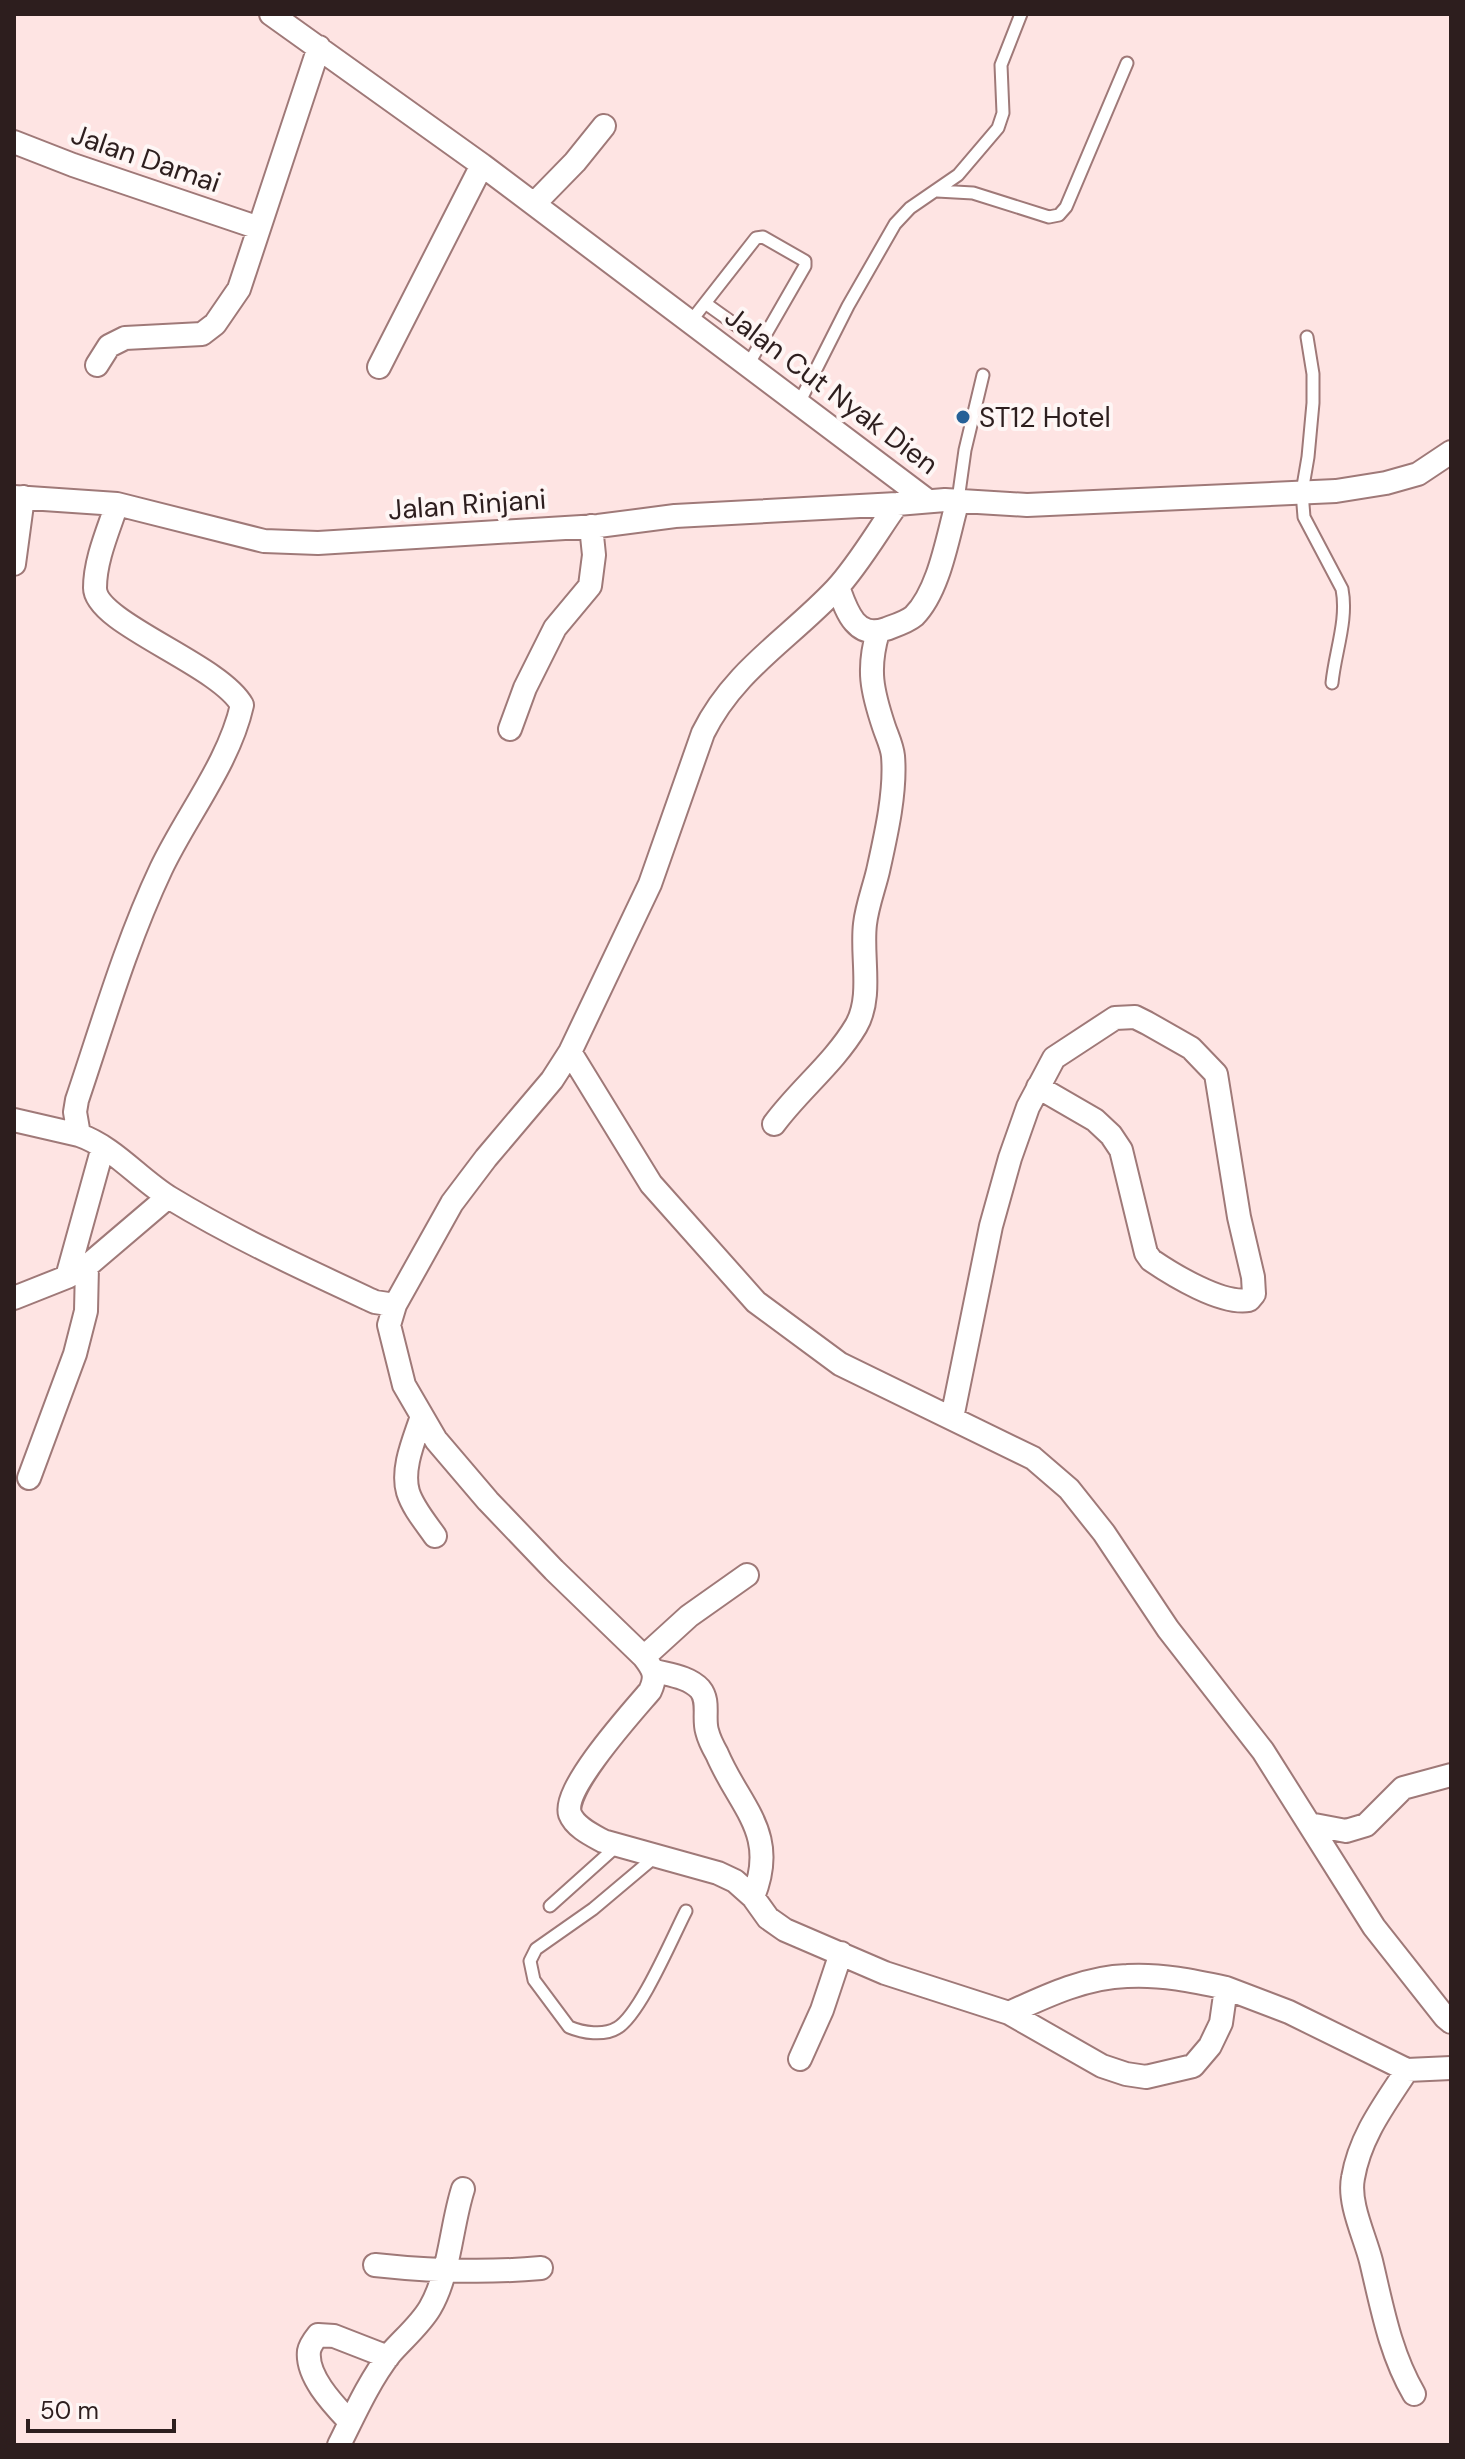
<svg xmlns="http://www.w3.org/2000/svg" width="1465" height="2459" font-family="'DM Sans',sans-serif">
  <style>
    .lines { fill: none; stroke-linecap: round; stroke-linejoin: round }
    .lane-casing { stroke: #9f7978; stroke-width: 15 }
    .street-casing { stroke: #9f7978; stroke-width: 26 }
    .lane { stroke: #fff; stroke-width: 11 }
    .street { stroke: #fff; stroke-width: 22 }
    .poi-dot { fill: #266097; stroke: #fef6f5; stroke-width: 3 }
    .labels { text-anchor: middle; stroke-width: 8; stroke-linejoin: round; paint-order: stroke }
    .street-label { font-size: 28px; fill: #2d1e1e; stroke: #fef6f5 }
    .poi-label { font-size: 28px; fill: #2d1e1e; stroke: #fef6f5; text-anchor: start }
  </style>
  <rect width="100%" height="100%" fill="#fee4e3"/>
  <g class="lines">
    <defs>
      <path id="lane" d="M937,191L973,193L1049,217L1059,215L1066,207L1127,63
        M705,303L761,343
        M691,321L756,238L763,237L805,261V266L748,365
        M1307,337L1313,374V403L1308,457L1302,492L1304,517L1342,589C1348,620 1335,652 1332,683
        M799,403L848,306L895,224L910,208L958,175L998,128L1003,113L1001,65L1021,14
        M958,500L965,450L983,375
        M656,1856L593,1909L536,1949L530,1961L534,1980L569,2027C583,2033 604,2036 617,2028C640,2015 673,1936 686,1911
        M550,1906L618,1845"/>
      <path id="street" d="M271,14L482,165L928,501
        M14,142L73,165L259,228
        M534,204L575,162L604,126
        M97,365L109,346L125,338L202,334L215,324L239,289L319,47
        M379,367L482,165
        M14,497L117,504L264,541L318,543L598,526L675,516L897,504L945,500L1027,505L1336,491L1386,483L1418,474L1451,452
        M117,504C108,531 95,560 95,588C95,623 219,664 242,705C229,763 186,816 161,869C126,943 103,1023 77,1100L75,1112L79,1135C114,1147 139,1179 170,1198C236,1238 306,1270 375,1302L395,1305L452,1203L486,1158L552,1080L570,1052L650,884L703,733C734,670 789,639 836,589C859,564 877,532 897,504
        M14,564L23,497
        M838,587C846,609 855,640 886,629C894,626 907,622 914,616C940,590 948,534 958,500
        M510,729L525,688L555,628L590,586L594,555L591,526
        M570,1052L651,1184L756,1302L840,1364L1033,1458L1069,1489L1104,1533L1168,1629L1263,1751L1374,1927L1445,2017L1451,2022
        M14,1120L79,1135
        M774,1124C799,1090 834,1063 856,1026C873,997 861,956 865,924C867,906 874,888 878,871C886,835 896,792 893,756C892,746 887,736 884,727C872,691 867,669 878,632
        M67,1277L103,1147
        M14,1298L67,1277L87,1266L168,1197
        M395,1305L389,1325L404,1385L436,1440L488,1501L554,1570L644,1657C654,1670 657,1676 650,1691C633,1711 562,1789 570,1814C575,1827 592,1835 603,1841L718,1873L735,1881L753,1897L768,1918L785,1930L885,1973L1009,2013L1102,2066L1126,2074L1146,2077L1193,2066L1210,2046L1221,2023L1226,1988L1289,2012L1407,2070L1451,2068
        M422,1416C415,1438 401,1468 408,1492C413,1508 426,1523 435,1536
        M952,1418L991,1226L1010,1158L1028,1107L1054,1058L1115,1018L1135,1017L1147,1023L1191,1048L1216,1074L1239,1217L1253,1277L1254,1294L1249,1300C1222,1305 1173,1275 1151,1260L1146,1253L1121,1150L1111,1135L1095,1120L1038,1087
        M29,1478L75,1354L86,1311L87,1266
        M644,1657L689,1616L747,1575
        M655,1671C670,1675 689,1677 700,1689C710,1701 703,1717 707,1731C709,1739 713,1747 717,1754C740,1808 779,1833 753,1897
        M1309,1824L1346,1831L1366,1825L1403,1788L1451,1775
        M1009,2013C1046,1996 1086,1977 1127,1976C1161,1974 1194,1981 1226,1988
        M800,2059L822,2010L841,1953
        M1407,2070C1385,2104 1360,2136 1353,2178C1348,2203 1365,2237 1371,2261C1382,2307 1390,2353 1414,2394
        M375,2265C430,2271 486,2273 541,2268
        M349,2421C333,2404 306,2376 309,2351C310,2345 314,2340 318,2335L334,2336L388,2357
        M339,2445C354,2415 369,2381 390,2354C403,2339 420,2325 430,2308C450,2274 451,2226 463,2189"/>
    </defs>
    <use href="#lane" class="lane-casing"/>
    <use href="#street" class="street-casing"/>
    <use href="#lane" class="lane"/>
    <use href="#street" class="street"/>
  </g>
  <circle class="poi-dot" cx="963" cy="417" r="8"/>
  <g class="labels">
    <g class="street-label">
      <text transform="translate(146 158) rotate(19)" y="10">Jalan Damai</text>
      <text transform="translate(832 390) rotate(37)" y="10">Jalan Cut Nyak Dien</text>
      <text transform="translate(467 504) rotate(-4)" y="10">Jalan Rinjani</text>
    </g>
    <g class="poi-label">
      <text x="979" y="427">ST12 Hotel</text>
    </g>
  </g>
  <rect width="1465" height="2459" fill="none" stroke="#2d1e1e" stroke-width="32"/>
  <path d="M28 2419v12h146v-12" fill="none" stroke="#2d1e1e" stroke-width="4"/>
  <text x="40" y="2419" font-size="24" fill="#2d1e1e" stroke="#fef6f5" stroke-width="6" paint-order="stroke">50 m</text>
</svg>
